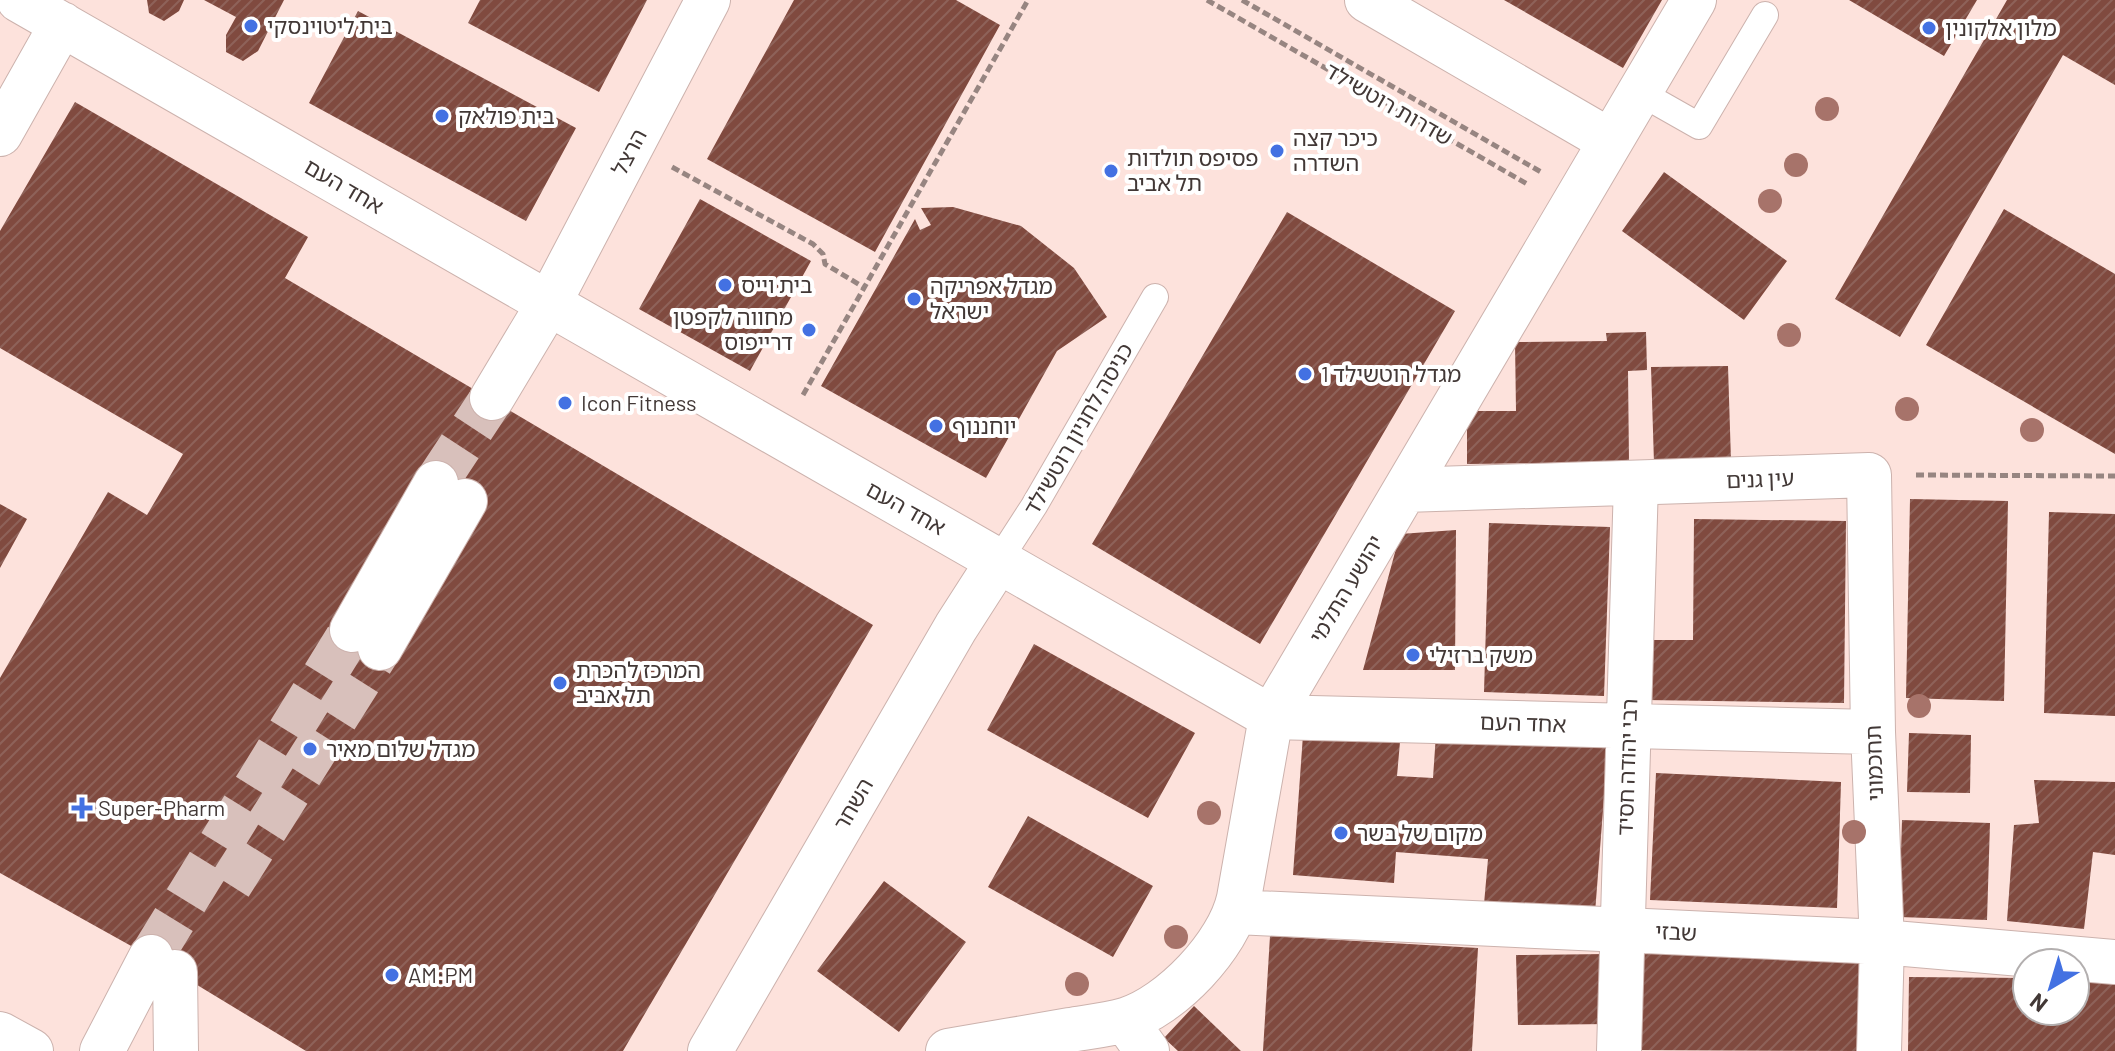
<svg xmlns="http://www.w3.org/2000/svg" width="2115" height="1051" font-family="Barlow,'Noto Sans Hebrew',sans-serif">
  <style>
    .building { fill: url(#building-hatch) }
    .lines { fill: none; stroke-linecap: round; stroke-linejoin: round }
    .street-tunnel { stroke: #d8c0bb; stroke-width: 44; stroke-dasharray: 44 22; stroke-linecap: butt }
    .lane-casing { stroke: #ccb2ad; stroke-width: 28 }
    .street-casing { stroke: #ccb2ad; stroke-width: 46 }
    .path { stroke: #978581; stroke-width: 5; stroke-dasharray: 8 4; stroke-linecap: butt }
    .lane { stroke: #fff; stroke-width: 26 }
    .street { stroke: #fff; stroke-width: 44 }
    .tree { fill: #a7736a }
    .poi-dot { fill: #4371e2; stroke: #fff; stroke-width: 3 }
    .labels { text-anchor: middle; stroke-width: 8; stroke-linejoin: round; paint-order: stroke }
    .poi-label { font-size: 22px; fill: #423836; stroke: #fff; text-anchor: start }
    .street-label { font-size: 22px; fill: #423836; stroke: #fff }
  </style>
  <defs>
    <pattern id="building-hatch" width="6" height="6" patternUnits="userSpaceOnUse" patternTransform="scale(2)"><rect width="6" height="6" fill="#804a3f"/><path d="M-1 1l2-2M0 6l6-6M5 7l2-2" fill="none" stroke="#8e6259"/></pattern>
  </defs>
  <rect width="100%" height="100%" fill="#fde2dc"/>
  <path class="building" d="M147,0H184L179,11L164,21L149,13Z
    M204,0H284L258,51L243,61L226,52V35L236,17Z
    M480,0H647L599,92L468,23Z
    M794,0H956L1000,25L875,252L707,159Z
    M1504,0H1662L1623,68Z
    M1849,0H1977L1944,56Z
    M2007,0H2115V85L2063,55L1900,337L1835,299Z
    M358,11L576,128L526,221L309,103Z
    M75,102L308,237L285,278L873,625L623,1051H306L151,957L0,873V678L108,492L147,515L183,454L0,348V231Z
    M1664,172L1787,261L1744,320L1622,231Z
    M700,199L811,261L750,371L639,309Z
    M953,207L1021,226L1074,268L1107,317L1057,351L986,478L821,386L915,219L920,230L931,225L921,208Z
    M2004,209L2115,274V454L1926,345Z
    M1287,212L1455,311L1260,644L1092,544Z
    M1646,332L1647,370L1628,371L1629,462L1467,464V411H1516L1515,342L1607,341L1606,333Z
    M1728,366L1731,461L1654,463L1651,367Z
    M1910,499L2008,501L2004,701L1906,698Z
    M0,504L27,519L0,568Z
    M2049,512L2115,514V716L2044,713Z
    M1694,519L1846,521L1844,703L1646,700V640H1693Z
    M1489,523L1610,527L1604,696L1484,692Z
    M1456,530L1455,670H1363L1400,534Z
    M1034,644L1195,733L1148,818L987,730Z
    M1909,733L1971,735L1970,793L1907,792Z
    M1436,734L1608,746L1595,913L1484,904L1488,859L1396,852L1394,883L1293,875L1303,735L1400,742L1397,776L1433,778Z
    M1656,773L1841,782L1837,908L1650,900Z
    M2034,780L2115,782V855L2093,852L2084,929L2007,921L2014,825L2039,823Z
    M1028,816L1153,886L1113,957L988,887Z
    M1902,820L1990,823L1987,920L1899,917Z
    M884,881L966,942L899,1032L817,971Z
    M1270,936L1478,948L1472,1051H1263Z
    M1638,948L1861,954L1858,1051L1635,1050Z
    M1607,954L1609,1024L1518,1025L1516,955Z
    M1909,977L2027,978V1011H2075V978L2115,979V1051H1908Z
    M1194,1006L1241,1051H1178L1164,1038Z"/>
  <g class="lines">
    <path class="street-tunnel" d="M436,483L492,398
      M230,885L380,648
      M151,957L352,630"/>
    <defs>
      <path id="lane" d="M1639,92L1699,126L1765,15
        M999,560L1034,506L1155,297"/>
      <path id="street" d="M19,0L1271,717L1873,732
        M1367,0L1610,141
        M0,134L62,24
        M492,398L549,303L708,0
        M1405,490L1869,475L1873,732L1882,942L1879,1051
        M352,630L436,483
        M380,648L465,501
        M1236,912L1882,942L2115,962
        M175,972L176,1051
        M1125,1020L1147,1051
        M0,1034L31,1051
        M102,1051L151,957
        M710,1051L956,627L999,560
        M948,1051C989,1044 1029,1037 1070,1030C1088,1027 1107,1025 1125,1020C1171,1006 1229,945 1239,898L1271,717L1694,0
        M1619,1051L1636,483"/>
    </defs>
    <use href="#lane" class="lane-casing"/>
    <use href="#street" class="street-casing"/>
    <path class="path" d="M1207,0L1529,185
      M1242,0L1541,172
      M672,167L813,244L823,254L825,264L865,288
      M803,395L1028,0
      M1916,475L2115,476"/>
    <use href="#lane" class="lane"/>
    <use href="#street" class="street"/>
  </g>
  <g class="tree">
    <circle cx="1827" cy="109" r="12"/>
    <circle cx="1796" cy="165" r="12"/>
    <circle cx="1770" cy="201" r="12"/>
    <circle cx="1789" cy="335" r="12"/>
    <circle cx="1907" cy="409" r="12"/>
    <circle cx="2032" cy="430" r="12"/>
    <circle cx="1919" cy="706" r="12"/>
    <circle cx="1209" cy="813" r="12"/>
    <circle cx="1854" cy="832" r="12"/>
    <circle cx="1176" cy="937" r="12"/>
    <circle cx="1077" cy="984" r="12"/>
  </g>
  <g class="poi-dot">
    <circle cx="251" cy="26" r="8"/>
    <circle cx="1929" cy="28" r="8"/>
    <circle cx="442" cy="116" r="8"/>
    <circle cx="1277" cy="151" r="8"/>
    <circle cx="1111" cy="171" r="8"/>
    <circle cx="725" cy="285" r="8"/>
    <circle cx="914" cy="299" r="8"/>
    <circle cx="809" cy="330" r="8"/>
    <circle cx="1305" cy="374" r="8"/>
    <circle cx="565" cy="403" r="8"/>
    <circle cx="936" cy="426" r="8"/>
    <circle cx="1413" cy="655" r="8"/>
    <circle cx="560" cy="683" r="8"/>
    <circle cx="310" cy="749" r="8"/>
    <path d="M78 796h8v8h8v8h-8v8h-8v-8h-8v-8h8z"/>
    <circle cx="1341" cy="833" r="8"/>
    <circle cx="392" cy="975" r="8"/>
  </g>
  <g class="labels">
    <g class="poi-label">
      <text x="267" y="34">בית ליטוינסקי</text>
      <text x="1945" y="36">מלון אלקונין</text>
      <text x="458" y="124">בית פולאק</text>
      <text x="1293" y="146">כיכר קצה<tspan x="1293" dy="25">השדרה</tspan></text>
      <text x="1127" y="166">פסיפס תולדות<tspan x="1127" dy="25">תל אביב</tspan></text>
      <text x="741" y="293">בית וייס</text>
      <text x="930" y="294">מגדל אפריקה<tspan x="930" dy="25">ישראל</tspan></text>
      <text x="793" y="325" text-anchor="end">מחווה לקפטן<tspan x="793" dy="25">דרייפוס</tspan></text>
      <text x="1321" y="382">מגדל רוטשילד 1</text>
      <text x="581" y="411">Icon Fitness</text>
      <text x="952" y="434">יוחננוף</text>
      <text x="1429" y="663">משק ברזילי</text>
      <text x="576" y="678">המרכז להכרת<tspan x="576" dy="25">תל אביב</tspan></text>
      <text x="326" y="757">מגדל שלום מאיר</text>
      <text x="98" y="816">Super-Pharm</text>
      <text x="1357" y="841">מקום של בשר</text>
      <text x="408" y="983">AM:PM</text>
    </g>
    <g class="street-label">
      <text transform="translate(1389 104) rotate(30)" y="8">שדרות רוטשילד</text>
      <text transform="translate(629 152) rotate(-62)" y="8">הרצל</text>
      <text transform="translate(344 186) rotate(30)" y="8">אחד העם</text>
      <text transform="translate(1078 429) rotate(-60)" y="8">כניסה לחניון רוטשילד</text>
      <text transform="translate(1760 479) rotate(-2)" y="8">עין גנים</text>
      <text transform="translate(906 508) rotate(29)" y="8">אחד העם</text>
      <text transform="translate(1346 589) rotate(-59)" y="8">יהושע התלמי</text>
      <text transform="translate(1523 723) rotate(2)" y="8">אחד העם</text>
      <text transform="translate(1874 763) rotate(-92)" y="8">תחכמוני</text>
      <text transform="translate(1627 767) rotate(-88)" y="8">רבי יהודה חסיד</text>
      <text transform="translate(853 804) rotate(-60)" y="8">השחר</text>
      <text transform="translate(1676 932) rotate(3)" y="8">שבזי</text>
    </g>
  </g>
  <g transform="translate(2051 987) rotate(218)"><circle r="38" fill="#ffffff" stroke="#b3afaf" stroke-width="2"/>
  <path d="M0-6L14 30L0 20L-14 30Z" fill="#4371e2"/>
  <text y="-12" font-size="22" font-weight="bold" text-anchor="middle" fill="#423836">N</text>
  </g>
</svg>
